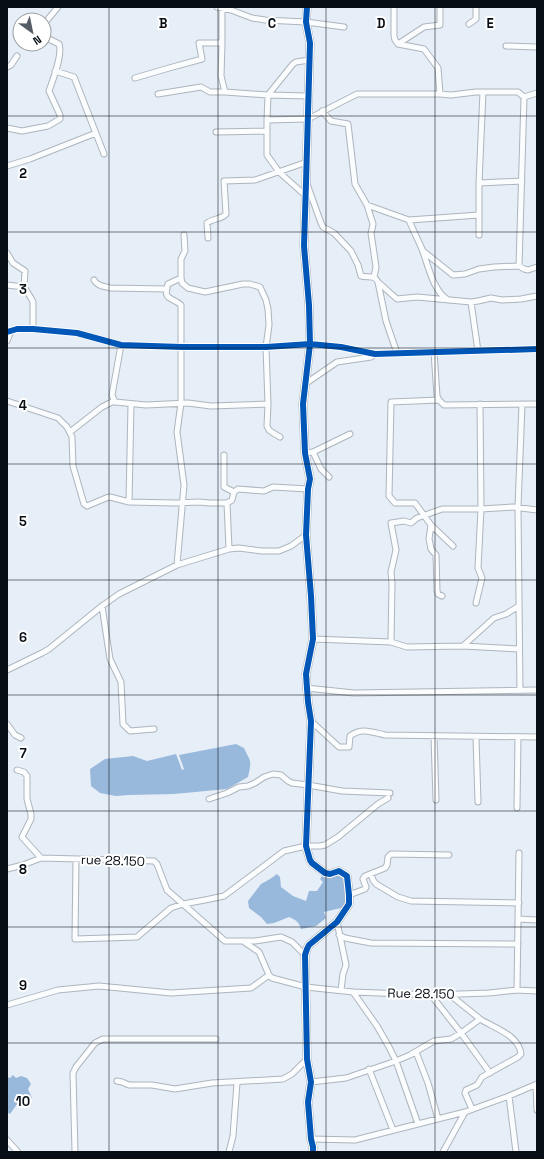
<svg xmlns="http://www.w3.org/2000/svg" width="544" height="1159" font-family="'Space Grotesk',sans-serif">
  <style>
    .water { fill: #98b8dc }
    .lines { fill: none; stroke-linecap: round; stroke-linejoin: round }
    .street-casing { stroke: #adb5bd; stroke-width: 7 }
    .secondary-casing { stroke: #adb5bd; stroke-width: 9 }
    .street { stroke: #fbfcfe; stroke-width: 5 }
    .secondary { stroke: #fbfcfe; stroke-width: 7 }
    .cycleway-casing { stroke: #fff; stroke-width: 8 }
    .cycleway { stroke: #0057b8; stroke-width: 6 }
    .grid { fill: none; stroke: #070e16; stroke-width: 1; stroke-opacity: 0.55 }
    .labels { text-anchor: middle; stroke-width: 4; stroke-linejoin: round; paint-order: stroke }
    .street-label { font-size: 13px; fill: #070e16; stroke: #fff }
    .grid-label { font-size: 13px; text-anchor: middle; font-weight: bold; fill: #070e16; stroke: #fff; stroke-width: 4; stroke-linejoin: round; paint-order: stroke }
  </style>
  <rect width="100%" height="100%" fill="#e6eef7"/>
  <path class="water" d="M236,744L244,748C246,753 249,757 250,761C251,766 249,772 248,777L227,789L174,794L129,795L116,796L100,793L91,786L90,769L105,759L133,756L147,761L176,754L182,770L184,769L179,755Z
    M277,874L280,877L281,887L293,896L306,901L309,891H317L323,882L320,879L322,876L332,877L337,874L346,880L345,907L324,912L326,918L316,926L301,929C299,922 296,920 289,917L274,923L267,924L261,917L249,908L248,901L261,884L270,879Z
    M13,1075L16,1078L21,1076L27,1078L31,1084L28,1089L32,1098L25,1099L22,1097L10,1114L7,1112V1077L10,1078Z"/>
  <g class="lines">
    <defs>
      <path id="street" d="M217,7L231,10L252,18L265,20L306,22L344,27
        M394,7V36L395,40L398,44L424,49L438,68L440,94
        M44,24L58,7
        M469,24L476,19V7
        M398,44L424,27L440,25V7
        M506,46L537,47
        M7,67L11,65L17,56
        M55,71L74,77L104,154
        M135,78L169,68L202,59L199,43H222
        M225,92L268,95L293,64L296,62L309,60
        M158,94L201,87L210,92H225L221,76L222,43V8
        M524,97L537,93
        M322,111L331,121L348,124L355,184L367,205L373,224L372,229L371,233L376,267L374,277
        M267,120L268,95L308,96
        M7,128L22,131L48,126L60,119V115L49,91C53,79 63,55 59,44L47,38L44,34
        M267,131V155L279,172L306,196
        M216,132L267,131V120L308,119L357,94H440L451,95L476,92H518L524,97L519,266
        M7,166L30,159L96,133
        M479,183L522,181
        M307,184L321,223L323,227L334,233L351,251L358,265L361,276C369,278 374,274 378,282L386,321L397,353
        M367,205L409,220C413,230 418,240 422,249C428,265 433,291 448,300
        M409,220L479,215
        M184,235L185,251L181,259V278L182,283L188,288L205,292L243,284H250L260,287L266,300L268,309L269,325L266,347L268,404L267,426L269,430L273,433L280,437
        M479,235V183L483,92
        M208,238L207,223C212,219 222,219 226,214L224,181L255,180L307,162
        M423,251L453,275L465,274L479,269L494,267L519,266L524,269L528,270L537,267
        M7,253L13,263L25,271L24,287
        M94,280C97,286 103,286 110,288L167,289
        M378,282L397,299L417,297L471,302L478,301L491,298L502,300L521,299L537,296
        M7,285L24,287L31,298L33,302V329
        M471,302L478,351
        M7,332L17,329H33L77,333L121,345L182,347H266L310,344L341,347L375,354L537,349
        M7,341L11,331
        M121,345L112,395L115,402L146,405L188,403L211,406L268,404
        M434,352L437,396L439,400L444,405L537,404
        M305,384L337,362L371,357L375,354
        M439,400L391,402L389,496L395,503H415L431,525L429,539L431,549L436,555L437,591L438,594L442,596
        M7,401L58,418L67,427L72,437L73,466L84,504L87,506L106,498L110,497L129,502L175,503L199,502L209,503H227L232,500L234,492L238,489L264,491L273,487L308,489
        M70,432L102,407L114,401
        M313,452L321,469L329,477
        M305,453L313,452L350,434
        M224,455V487L234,492
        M129,502L131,404
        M227,503L229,549
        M431,525L453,546
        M177,565L184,485L177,432L181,403V305C173,297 162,301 168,284L181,278
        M476,603L482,578L478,568L481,509L480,404
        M102,606L110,659L121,682L123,724L130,731L154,729
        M313,639L391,642L407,647L463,646L519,649
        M391,642L392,584L391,572L396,550L391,523L404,521L411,523L417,518L442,509H481L513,507L537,510
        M463,646L494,618L506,614L519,606
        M7,670L42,653L49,649L102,606L119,594L177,565L229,549L239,548L262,551H279L291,546L306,535
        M306,688L354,693L537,690
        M520,691L518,507L522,404
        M311,721L339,747H349L350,736C361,727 372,732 385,735L537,737
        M7,724L15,735L21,738
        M434,736L436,800
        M476,737L478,802
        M17,770L24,772L27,776V799L31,814V819L22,837L41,858
        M209,799L227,793L239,787L248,786L255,783L264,777L273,774L281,775L288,781L292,783L308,785L342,791L390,793
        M517,808L518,737
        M76,859L75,939L137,937L171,908L183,904L205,900L224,896L284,851L306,846H320L325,845L338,837L378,804L388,798
        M7,869L23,865L41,858L154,861L157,864L167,890L225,941H255L281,937L292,942L305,955
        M371,874L373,880L376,884L398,897L411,901L519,903
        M349,895L365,889L366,887L363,879L365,876L385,868L387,865L388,857L391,854L449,855
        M518,919L537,920
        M337,922L346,965L343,974L341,990
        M339,935L345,938L371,943L518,944
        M243,941L259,952L269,975L272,978L306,987L353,992L431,995L489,993L517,990L537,991
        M517,990L519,853
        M353,992L377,1026L389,1047L396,1061L418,1124
        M431,995L461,1033L490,1073
        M7,1005L58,990L99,986L171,993L251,988L269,975
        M416,1052L428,1083L438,1119
        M369,1069L393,1130
        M117,1081L122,1082L129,1085H152L175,1089L212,1083L283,1079L292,1074L307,1059
        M311,1082L346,1078L396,1061L410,1055L434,1041L451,1039L461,1033L480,1019L449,994
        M536,1085L537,1110
        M509,1096L516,1152
        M472,1109L465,1093L466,1090L477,1085L482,1077L518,1057L521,1054C519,1035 494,1028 480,1019
        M311,1139L355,1140L465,1112
        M7,1140L18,1152
        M75,1152L73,1073L76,1067L95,1043L103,1039H216
        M229,1152L233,1136L237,1083
        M443,1152L465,1112L509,1096L537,1084"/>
      <path id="secondary" d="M307,7L306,22L310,43L306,183L304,246L309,305L310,344L303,404L305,453L310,479L308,489L306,535L311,596L313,639L306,674L308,702L311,721L306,846L310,860L312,863L325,873L330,874L339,871L347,876L349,895V904L337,922L309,945L307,949L305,955L307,1059L311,1082L308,1102L311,1139L313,1147V1152"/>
    </defs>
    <use href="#street" class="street-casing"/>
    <use href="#secondary" class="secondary-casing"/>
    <use href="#street" class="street"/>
    <use href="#secondary" class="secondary"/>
    <defs>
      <path id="cycleway" d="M307,7L306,22L310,43L306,183L304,246L309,305L310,344L303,404L305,453L310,479L308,489L306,535L311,596L313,639L306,674L308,702L311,721L306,846L310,860L312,863L325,873L330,874L339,871L347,876L349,895V904L337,922L309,945L307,949L305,955L307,1059L311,1082L308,1102L311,1139L313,1147V1152
        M7,332L17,329H33L77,333L121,345L182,347H266L310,344L341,347L375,354L537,349"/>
    </defs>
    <use href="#cycleway" class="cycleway-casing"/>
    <use href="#cycleway" class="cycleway"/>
  </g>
  <path class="grid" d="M109,7V1152M218,7V1152M326,7V1152M435,7V1152M7,116H537M7,232H537M7,348H537M7,464H537M7,580H537M7,695H537M7,811H537M7,927H537M7,1043H537"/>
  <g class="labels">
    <g class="street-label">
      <text transform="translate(113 860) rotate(2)" y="5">rue 28.150</text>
      <text transform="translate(421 993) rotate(1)" y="5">Rue 28.150</text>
    </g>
  </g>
  <g class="grid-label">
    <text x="163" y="28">B</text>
    <text x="272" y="28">C</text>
    <text x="381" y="28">D</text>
    <text x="490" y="28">E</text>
    <text x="23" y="178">2</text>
    <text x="23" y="294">3</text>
    <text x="23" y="410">4</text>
    <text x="23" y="526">5</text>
    <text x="23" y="642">6</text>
    <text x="23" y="758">7</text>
    <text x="23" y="874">8</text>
    <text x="23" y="990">9</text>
    <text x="23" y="1106">10</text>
  </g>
  <rect width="544" height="1159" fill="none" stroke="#070e16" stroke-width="16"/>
  <g transform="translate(32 32) rotate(147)"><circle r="19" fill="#ffffff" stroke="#9c9fa2"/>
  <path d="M0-3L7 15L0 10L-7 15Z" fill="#555c65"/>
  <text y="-6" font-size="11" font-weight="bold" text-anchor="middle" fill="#070e16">N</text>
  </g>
</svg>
